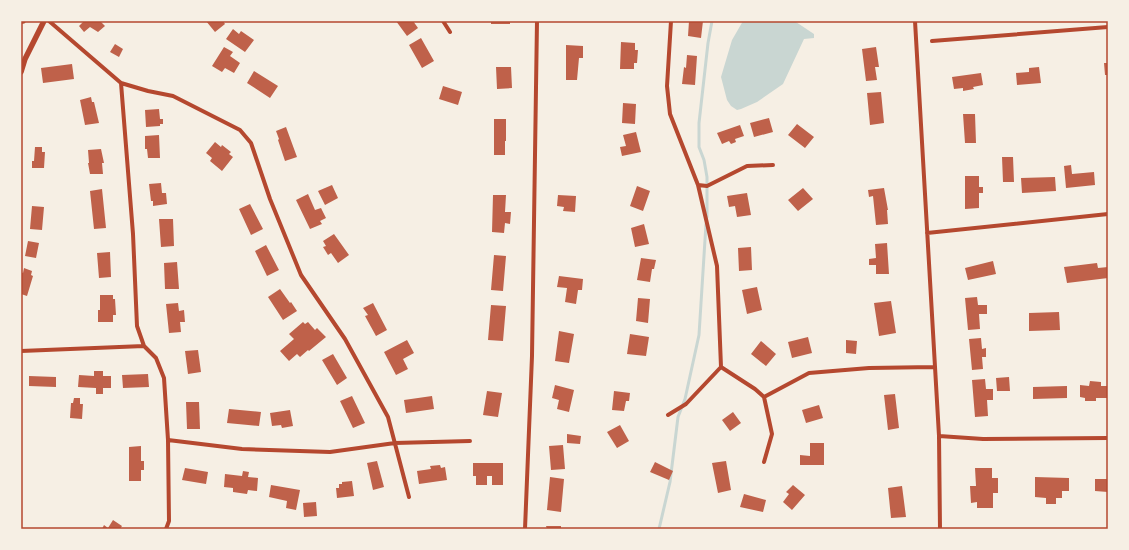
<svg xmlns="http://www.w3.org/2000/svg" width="1129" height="550" font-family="'Noto Sans',sans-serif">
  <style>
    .water { fill: #c9d6d2 }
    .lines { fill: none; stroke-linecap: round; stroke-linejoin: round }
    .stream { stroke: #c9d6d2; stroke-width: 3 }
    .building { fill: #bf614a }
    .minor { stroke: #b5482f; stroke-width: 4 }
    .tertiary { stroke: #b5482f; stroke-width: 5.5 }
    .neatline { fill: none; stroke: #b5482f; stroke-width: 1.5 }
  </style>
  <rect width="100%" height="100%" fill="#f6efe4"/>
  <path class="water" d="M743,21H790L796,22L814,34V38L804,39L783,84L757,102L741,109L737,110L731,106L727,100L721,77L732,40Z"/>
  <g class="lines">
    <path class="stream" d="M707,217V177L704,160L699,147V123L708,43L712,21
      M659,529L670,482L678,417L685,399L699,335L706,224"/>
  </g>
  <path class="building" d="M84,21H102L101,22L105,26L98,32L90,27L84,32L79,26Z
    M206,21H223L225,24L215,32Z
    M396,21H413L418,28L407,36Z
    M491,21H510V24H491Z
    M689,21H703L701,38L688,36Z
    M233,29L239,34L241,31L254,40L245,52L226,39Z
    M421,38L434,61L422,68L409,45Z
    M621,42L635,43V50H638L637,63H634V69H620Z
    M115,44L123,49L119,57L110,52Z
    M566,45L583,46V58H579L577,80H566Z
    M224,47L233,52L230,56L240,63L234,73L225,68L222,72L212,66Z
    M876,47L879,67H875L877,80L866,81L862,49Z
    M687,55L697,56L695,85L682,84L684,67L686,68Z
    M1104,63H1108V75H1105Z
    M72,64L74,79L43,83L41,68Z
    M496,67H511L512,88L497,89Z
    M1039,67L1041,83L1017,85L1016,73L1029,72V68Z
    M254,71L278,86L270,98L247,83Z
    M981,73L983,85L973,87L974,89L963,91V88L954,89L952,77Z
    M443,86L462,92L458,105L439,99Z
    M881,92L884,123L870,125L867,93Z
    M91,97L92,102H94L99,123L85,125L80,100Z
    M623,103L636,104L635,124L622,123Z
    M159,109L160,119H163V124H160V126L146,127L145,110Z
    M963,114H975L976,143H965Z
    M769,118L773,132L754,137L750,123Z
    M494,119H506V141H505V155H494Z
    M797,124L814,137L805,148L788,135Z
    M740,125L744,136L735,139L736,142L731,144L729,141L722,144L717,133Z
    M286,127L297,157L285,161L278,140L279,139L276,131Z
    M636,132L641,152L622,156L620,147L626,146L623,135Z
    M159,135L160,158H148L147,149H145V136Z
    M215,142L221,147L222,145L231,152L229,154L233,157L222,171L210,161L212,158L206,153Z
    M35,147H42V152H45L44,168H32V161H34Z
    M101,149L104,163H102L103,174H90L88,163H89L88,150Z
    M1002,157H1013L1014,182H1003Z
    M1071,165L1072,174L1094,172L1095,185L1066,188L1064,166Z
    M965,176H979V187H983V193H979V208L965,209Z
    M1055,177L1056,191L1022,193L1021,178Z
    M161,183L162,193H166L167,204L153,206V201H151L149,184Z
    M332,185L338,198L325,205L318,191Z
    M637,186L650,191L643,211L630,206Z
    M803,188L813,199L798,211L788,200Z
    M884,188L888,210H887L888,224L876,225L873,196L869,197L868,190Z
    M102,189L106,228L94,229L90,191Z
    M747,193L751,215L737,217L735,206L729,207L727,196Z
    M308,194L315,210L321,208L326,218L320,221L322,224L310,229L296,200Z
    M493,195H506L505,212H511L510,224L505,223L504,233L492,232Z
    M558,195L576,196L575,212L563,211L564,207L557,206Z
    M250,204L263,229L251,235L239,209Z
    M32,206L44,207L42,230L30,229Z
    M159,219H173L174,246L161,247Z
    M644,224L649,244L635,247L631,228Z
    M334,234L349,255L338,263L331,253L328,255L323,247L326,246L323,241Z
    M28,241L39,243L36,258L25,256Z
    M887,243L889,274H876V265H869V259L876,258L875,244Z
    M266,245L279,270L267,276L255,251Z
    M751,247L752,270L739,271L738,248Z
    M110,252L111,277L99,278L97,253Z
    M494,255L506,256L503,291L491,290Z
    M641,258L656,260L654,269H652L650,282L637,280Z
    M993,261L996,274L968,280L965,268Z
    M177,262L179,289H165L164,263Z
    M1097,263L1098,268L1108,267V278L1067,283L1064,267Z
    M24,268L32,271L31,275L33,276L27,296L21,294V272L23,273Z
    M559,276L583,279L582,290H578L576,304L565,302L567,288L557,287Z
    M757,287L762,310L747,314L742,290Z
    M280,289L290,303L291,302L297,311L283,320L268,297Z
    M100,295H113V299H115L116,315H113V322H98V310H100Z
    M977,297L978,305H987V314H979L980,329L968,330L965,298Z
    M638,298L650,299L648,323L636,321Z
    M891,301L896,333L879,336L874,303Z
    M178,303L179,311L184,310L185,322H180L181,332L169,333L166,304Z
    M373,303L387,330L376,336L365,316L368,315L363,308Z
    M491,305L506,306L503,341L488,340Z
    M1059,312L1060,330L1029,331V313Z
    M303,322L305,324L308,322L315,330L317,328L326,337L309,351L308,350L300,357L297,354L289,361L280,351L294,339L289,334Z
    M559,331L574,334L569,363L555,361Z
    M630,334L649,337L646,356L627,354Z
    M808,337L812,353L792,358L788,342Z
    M981,338L982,349L986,348V357H982L983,369L972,370L969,339Z
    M407,340L414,353L403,359L408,369L396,375L384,352Z
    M846,340L857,341L856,354L846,353Z
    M761,341L776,354L766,366L751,354Z
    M198,350L201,372L188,374L185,351Z
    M333,354L347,378L337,385L322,360Z
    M94,371H103V376H111V388H103V394H96V388L78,387L79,375L94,376Z
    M148,374L149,387L123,388L122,375Z
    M29,376L56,377V387L29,386Z
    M1009,377L1010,391H997L996,378Z
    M985,379L986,389H993V400H987L988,416L975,417L972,380Z
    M1090,381L1101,382V386H1108V398H1096V401H1085V398L1080,397V385L1089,386Z
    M555,385L574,390L569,412L557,409L559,400L552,398Z
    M1067,386V398L1033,399V387Z
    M487,391L502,393L498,417L483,415Z
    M614,391L630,393L629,401H626L624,411L612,410Z
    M895,394L899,428L888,430L884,395Z
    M352,396L365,423L353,428L340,401Z
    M432,396L434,409L406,413L404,400Z
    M74,398H80V404H83L82,419L70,418L71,403H73Z
    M186,402H199L200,429H187Z
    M819,405L823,418L806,423L802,410Z
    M229,409L261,412L259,426L227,423Z
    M290,410L293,426L282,428L281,425L272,426L270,413Z
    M733,412L741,423L730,431L722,420Z
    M620,425L629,441L617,448L607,432Z
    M567,434L581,436L580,444L567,443Z
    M810,443H824V465H800V455L810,456Z
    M563,445L565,469L551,470L549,446Z
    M141,446V461H144V470H141V481H129V447Z
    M377,461L384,487L373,490L367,463Z
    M726,461L731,490L718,493L712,463Z
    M655,462L673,471L669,480L650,472Z
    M473,463H503V485H492V476H487V485H476V476H473Z
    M440,465L441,468L445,467L447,480L419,484L417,471L431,469L430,466Z
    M185,468L208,472L206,484L182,480Z
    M975,468H992V478H998V493H993V508H977V502L971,503L970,486H976Z
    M243,471L249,472L248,477L258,478L257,491L248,490L247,494L233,492V488L224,487L225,474L242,476Z
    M550,477L564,479L561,512L547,510Z
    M1035,477L1069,478V491H1062V498H1056V504H1046V498L1035,497Z
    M1095,479H1108V492L1095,491Z
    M352,481L354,496L337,498L336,488H339V484H342V482Z
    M271,485L300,490L296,510L286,508L287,501L269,497Z
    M793,485L805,495L792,510L783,502L789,494L786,492Z
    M902,486L906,517L891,518L888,488Z
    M744,494L766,500L763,512L740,507Z
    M316,502L317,516L304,517L303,503Z
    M113,520L122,526L120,529H102L104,525L108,528Z
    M546,526H561V529H547Z"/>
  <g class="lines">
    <path class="minor" d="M49,21L121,83L148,91L173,96L240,130L251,143L270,199L301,275L345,339L388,417L409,497
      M443,21L450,32
      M671,21L667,86L670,114L698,185L717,266L721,367
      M915,21L939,436L940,529
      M932,41L1108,27
      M121,83L133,234L137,326L144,346L156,358L164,378L168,440L169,521L166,529
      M698,185L707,186L747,166L773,165
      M927,233L1108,214
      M21,351L144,346
      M721,367L755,389L764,397L772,434L764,462
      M764,397L809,373L869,368L934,367
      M668,415L686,404L721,367
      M939,436L983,439L1108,438
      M168,440L242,449L330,452L395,443L470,441
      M525,529L532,356L537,21"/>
    <path class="tertiary" d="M21,21H23
      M21,72L25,59L44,21"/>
  </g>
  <rect width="1129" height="550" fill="none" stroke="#f6efe4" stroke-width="44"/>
  <rect x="22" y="22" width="1085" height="506" class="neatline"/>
</svg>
